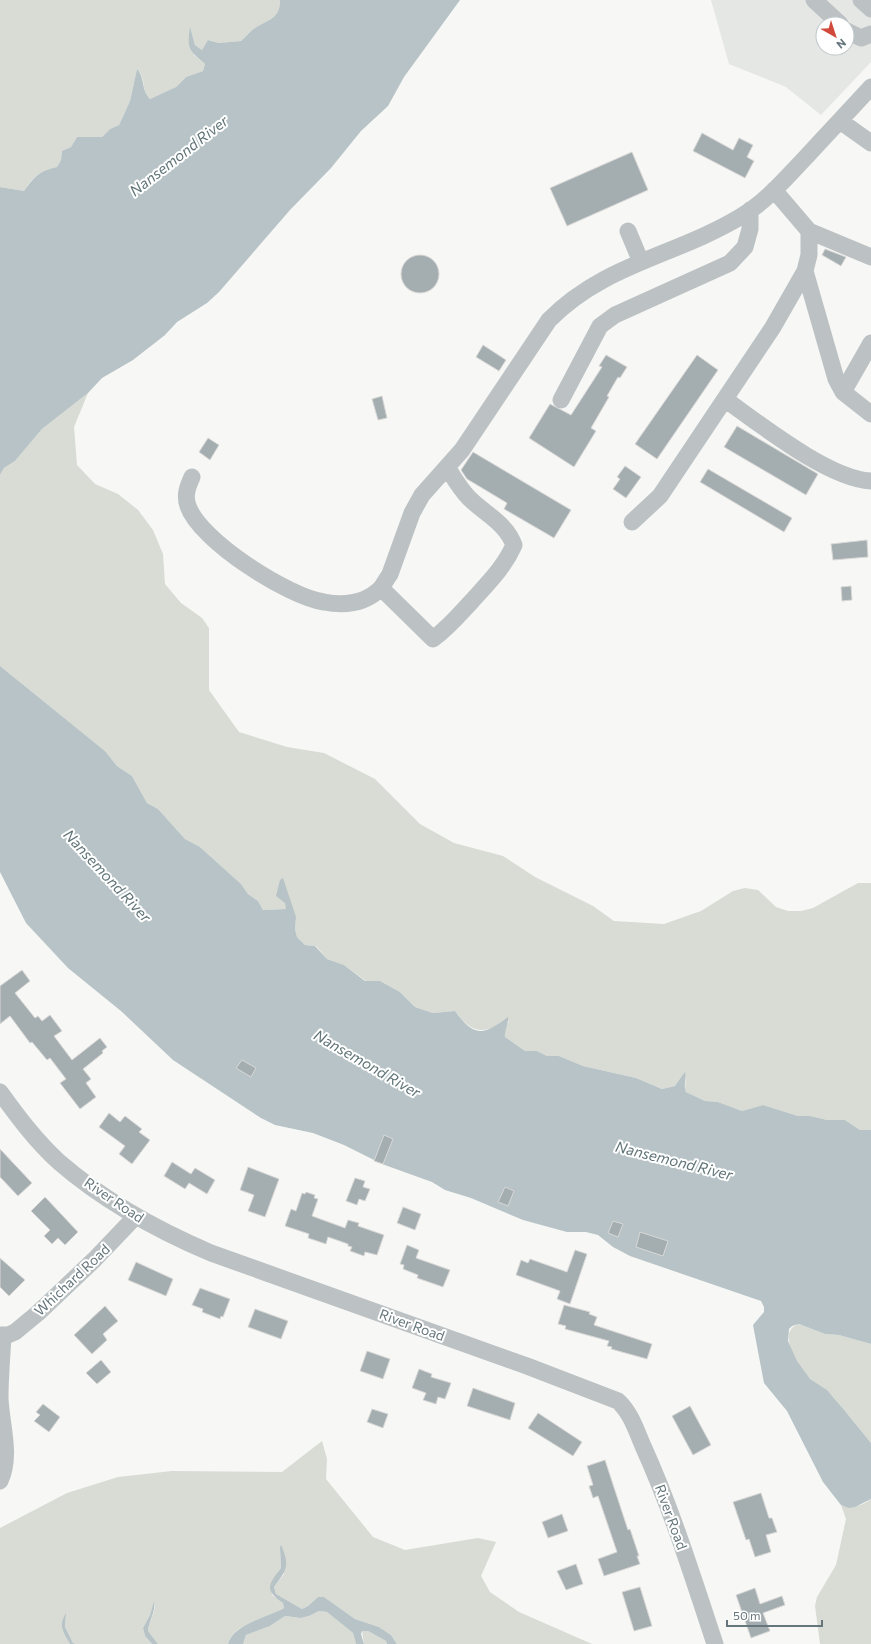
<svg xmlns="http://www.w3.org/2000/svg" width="871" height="1644" font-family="Commissioner,sans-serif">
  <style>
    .built { fill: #e5e7e5; fill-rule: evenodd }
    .green { fill: #d8dcd4 }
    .water { fill: #b7c3c6 }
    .building { fill: #a4aeb1; stroke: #d9d8d7 }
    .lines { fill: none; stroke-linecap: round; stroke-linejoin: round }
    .minor { stroke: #bcc2c4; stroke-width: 17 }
    .labels { text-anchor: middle; stroke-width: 4; stroke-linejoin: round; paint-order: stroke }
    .street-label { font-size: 14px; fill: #65767c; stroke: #fff }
    .water-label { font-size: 15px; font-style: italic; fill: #607478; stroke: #fff }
  </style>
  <rect width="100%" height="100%" fill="#f7f7f5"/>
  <path class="built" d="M711,0H871V62L821,115L786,87L729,64ZM823,24H847V48H823Z"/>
  <path class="green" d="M0,0H280C280,19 269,19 255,28C250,31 246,37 241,41L219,43L209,40L202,50L195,45L190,28L194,55L205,64L203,71L186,77L176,87L150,99C141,90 146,77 137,69L130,101L119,125L110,129L102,137H77L71,147L62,151L61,160L57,167C39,171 34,176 24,191L0,187Z
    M88,393L74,427L77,465L95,484L118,494L138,510L153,530L163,554L165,584L181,603L202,618L209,628V690L239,732L287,747L324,753L375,779L420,824L454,843L503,856L535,877L593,906L614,921L664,924L701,911L733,891L745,888L758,890L776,907L788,911H801L813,908L858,883H871V1130H860L845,1120H827L810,1116H798L763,1105L742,1111L718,1102L705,1101L686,1092L685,1089L686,1076L675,1086L662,1089L636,1078L583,1066L559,1056H547L537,1051H525L505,1037L504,1031L509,1021C483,1033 474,1036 455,1011L433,1013L415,1007L400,992L380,981H366L344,965L327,959L316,946L305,945L297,937L295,929L296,917L285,903L287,909L263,910L258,901L248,894L241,884L200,847L185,839L158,809L147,803L132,776L117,766L105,751L0,666V475L4,468L15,461L42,429Z
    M799,1324L825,1334L839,1335L871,1344V1443C860,1430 850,1416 838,1403C834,1398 830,1393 825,1389C821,1386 815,1383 810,1379C799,1367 775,1331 799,1324Z
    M322,1441L327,1459L326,1479L373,1537L405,1550L478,1538L496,1542L481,1576L490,1592L519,1612L592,1644H397L391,1635L379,1627L355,1619L324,1597H318L308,1606L302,1609L276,1594L274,1587L284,1574L280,1547L281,1568L272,1581V1595L283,1603L284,1608C279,1610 275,1613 270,1616C255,1623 233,1625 228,1644H158L148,1631C149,1620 157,1612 154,1602L150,1615L143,1628L145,1636L152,1644H76L73,1643L65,1627L66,1615L62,1629L70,1644H0V1528L67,1493L118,1477L172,1471L282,1472Z
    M871,1499V1644H820L815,1606L817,1597L836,1565L846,1519L841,1505C851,1509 862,1506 871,1499Z
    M319,1611L327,1612L353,1633L356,1644H243L246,1635L270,1626L285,1616L301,1618L309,1616Z
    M362,1631H368L386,1641L387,1644H364Z"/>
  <path class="water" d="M280,0H460L404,77L388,106L361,131L331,168L290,210L219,292L207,303L177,322L165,335L133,360L102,378L88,393L42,429L15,461L4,468L0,475V187L24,191C35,176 39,171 57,167L61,160L62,151L71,147L77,137H102L110,129L119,125L130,101L137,69C145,77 141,90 150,99L176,87L186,77L203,71L205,64C188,50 187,48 190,27L195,45L202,50L208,40L219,43L241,41C246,37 250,31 255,28C269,19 280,19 280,0Z
    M0,666L105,751L117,766L132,776L147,803L158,809L185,839L200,847L241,884L248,894L258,901L263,910L286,909L285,903L276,896L280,880L283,878L296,917L295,929L297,937L305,945L315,946L327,959L344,965L365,981H380L400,992L415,1007L433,1013L455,1011C474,1037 483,1036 508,1017C509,1024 504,1030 505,1037L525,1051H537L547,1056H559L583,1066L636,1078L662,1089L675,1086L685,1072C687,1078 683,1085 686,1092L705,1101L718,1102L742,1111L763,1105L798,1116H810L827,1120H845L860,1130H871V1344L839,1335L825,1334L799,1324L792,1326L789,1329L788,1341L797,1361L810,1379L827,1390L845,1411L871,1443V1499L855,1507L849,1508L841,1505L823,1482L787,1411L764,1383L753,1325L764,1312V1307L761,1301L630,1256L613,1247L598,1235L586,1232H567L523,1220L471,1198L445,1190L432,1182L382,1164L344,1145L313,1133L275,1125L261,1118L173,1060L121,1011L68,968L26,923L0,872Z
    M281,1545C290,1565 287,1570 274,1587L276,1594L302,1609L308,1606L318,1597H324L355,1619L379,1627L391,1635L397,1644H387L386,1641L368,1631H362L361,1634L364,1644H356L353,1633L327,1612L319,1611L309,1616L301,1618L285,1616L270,1626L246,1635L243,1644H228C233,1624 267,1618 284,1608L283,1603C264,1590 268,1585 281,1568L280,1547Z
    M154,1601C156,1612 149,1620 148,1631L158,1644H152L145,1636L143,1628L150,1615Z
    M66,1613L65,1627L73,1643L76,1644H70C63,1631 58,1627 66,1613Z"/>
  <path class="building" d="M702,133L733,150L739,138L753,145L747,157L754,161L745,178L693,151Z
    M632,152L648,190L567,226L550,188Z
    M825,249L846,257L841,266L822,255Z
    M401 274a19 19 0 1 1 38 0a19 19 0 1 1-38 0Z
    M483,345L506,360L499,371L476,357Z
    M606,355L627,367L620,378L618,377L607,396L609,397L591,428L596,431L574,467L529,438L550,404L571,415L602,367L599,366Z
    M697,355L718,370L657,459L635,444Z
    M382,396L387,418L378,420L372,399Z
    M737,426L818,474L806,495L724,447Z
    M208,438L219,445L210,460L199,452Z
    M473,452L571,510L554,538L504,509L507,503L467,479L461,470Z
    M625,466L641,477L626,498L613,489L620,479L617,477Z
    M708,469L792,518L784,532L700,482Z
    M867,540L868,557L833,560L831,544Z
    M851,586L852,600L842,601L841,587Z
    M22,970L30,981L15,993L35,1018L38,1016L42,1021L50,1015L62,1031L54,1036L72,1060L100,1038L107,1047L102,1051L103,1053L83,1069L91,1079L86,1083L96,1097L80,1109L60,1083L66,1079L50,1058L47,1060L32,1042L30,1043L10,1016L0,1024V986Z
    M242,1060L256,1068L251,1077L236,1068Z
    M109,1113L120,1122L125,1116L142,1129L139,1132L150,1140L132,1164L119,1154L125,1146L99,1127Z
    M384,1135L393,1139L383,1164L374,1161Z
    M0,1149L32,1183L18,1196L0,1177Z
    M172,1162L191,1174L195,1168L215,1180L207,1194L189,1183L185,1189L164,1176Z
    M248,1167L279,1179L265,1217L248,1211L254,1195L240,1190Z
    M355,1178L365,1181L363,1187L370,1189L365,1201L359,1199L357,1205L346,1201Z
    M505,1187L514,1191L508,1206L498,1202Z
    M306,1192L315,1195L314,1198L318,1199L312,1216L345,1228L348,1220L359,1223L358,1226L384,1235L377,1255L365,1252L364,1256L350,1251L352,1247L348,1246V1244L328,1237L326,1244L308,1238L309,1234L285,1226L291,1209L296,1211L302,1193L305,1194Z
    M45,1197L78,1232L65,1245L58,1238L52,1244L44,1236L50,1230L31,1211Z
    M403,1207L421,1214L415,1230L397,1223Z
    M613,1221L623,1224L618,1237L608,1233Z
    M640,1232L668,1241L663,1256L636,1247Z
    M407,1245L419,1250L416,1258L450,1270L443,1287L417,1278L418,1275L403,1269L404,1265L400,1264Z
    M575,1250L587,1254L570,1304L557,1299L560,1291L516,1275L521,1260L528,1263L530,1259L567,1272Z
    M0,1258L25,1280L9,1296L0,1287Z
    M136,1262L173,1279L166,1296L128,1280Z
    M200,1288L230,1299L223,1317L221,1316L220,1319L202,1312L203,1309L192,1305Z
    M564,1305L590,1312L589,1314L597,1317L594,1325L652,1344L647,1359L611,1349L612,1347L607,1346L609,1341L565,1329L566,1326L558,1324Z
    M105,1306L118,1321L103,1334L107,1340L92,1354L74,1335Z
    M255,1309L288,1321L281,1339L248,1327Z
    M367,1351L390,1359L383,1379L360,1371Z
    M101,1360L111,1372L97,1384L86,1373Z
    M419,1369L432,1374L431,1377L451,1383L445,1399L438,1397L436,1404L423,1400L426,1393L412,1388Z
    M473,1388L515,1403L510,1420L467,1406Z
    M43,1404L60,1417L49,1432L34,1421L40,1415L36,1412Z
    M690,1406L711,1445L693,1455L672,1416Z
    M372,1409L388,1414L383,1428L367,1422Z
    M538,1413L582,1442L573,1456L528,1428Z
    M605,1460L628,1530L630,1529L639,1556H637L640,1564L604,1576L598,1559L617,1552L598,1496L593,1498L589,1486L593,1485L587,1466Z
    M761,1493L769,1518H772L777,1532L766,1535L771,1552L755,1557L749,1539L746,1540L733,1502Z
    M562,1514L568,1531L548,1538L542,1522Z
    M576,1564L583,1584L566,1590L557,1571Z
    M640,1587L652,1626L634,1631L622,1592Z
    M755,1588L760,1604L782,1596L785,1605L763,1613L770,1631L751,1638L736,1595Z"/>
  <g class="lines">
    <path class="minor" d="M814,0L840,24
      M861,0L871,9
      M847,31L861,38L871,34
      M840,121L871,143
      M628,231L641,262
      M809,231L871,257
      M805,271L836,379L843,392L871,414
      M843,392L871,343
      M561,400L600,326L615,315L730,263L745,247L750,229V210
      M726,400C761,425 829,479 871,481
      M447,467C454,478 460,489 469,498C485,514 506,523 514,545C504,568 487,584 471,602C458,616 448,628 433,639L381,588L390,574L412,513L422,495L462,450L549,320C604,264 675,256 740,217C766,202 786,178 807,156C828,133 850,110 871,87
      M192,477C188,486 184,495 188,506C200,541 289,597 324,602C345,606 366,603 381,588
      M632,522L660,496L773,327L805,271L809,255V231L774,190
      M0,1092C18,1117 36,1141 59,1162C104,1201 157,1230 211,1253L527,1366L618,1401C631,1413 636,1430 643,1446C672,1510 693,1578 715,1644
      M0,1335H8L15,1332L38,1313L94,1260L136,1216
      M0,1481C12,1455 1,1425 0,1398C0,1377 2,1356 3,1335"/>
  </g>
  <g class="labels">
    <g class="street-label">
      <text transform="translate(114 1200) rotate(34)" y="5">River Road</text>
      <text transform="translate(72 1280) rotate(-43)" y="5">Whichard Road</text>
      <text transform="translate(412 1325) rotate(20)" y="5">River Road</text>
      <text transform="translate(671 1517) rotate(70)" y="5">River Road</text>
    </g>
    <g class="water-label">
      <text transform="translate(179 156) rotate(-38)" y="5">Nansemond River</text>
      <text transform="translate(107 876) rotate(47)" y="5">Nansemond River</text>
      <text transform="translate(367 1064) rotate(30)" y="5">Nansemond River</text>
      <text transform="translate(674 1161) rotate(14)" y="5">Nansemond River</text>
    </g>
  </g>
  <g transform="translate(835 36) rotate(141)"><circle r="19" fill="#ffffff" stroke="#c1c8cb"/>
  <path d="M0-3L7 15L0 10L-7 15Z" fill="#d1493b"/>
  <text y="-6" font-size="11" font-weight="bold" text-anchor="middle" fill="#65767c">N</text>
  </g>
  <path d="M727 1620v6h95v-6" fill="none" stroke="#65767c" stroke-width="2"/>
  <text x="733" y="1620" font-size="12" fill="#65767c" stroke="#ffffff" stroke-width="3" paint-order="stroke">50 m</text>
</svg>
